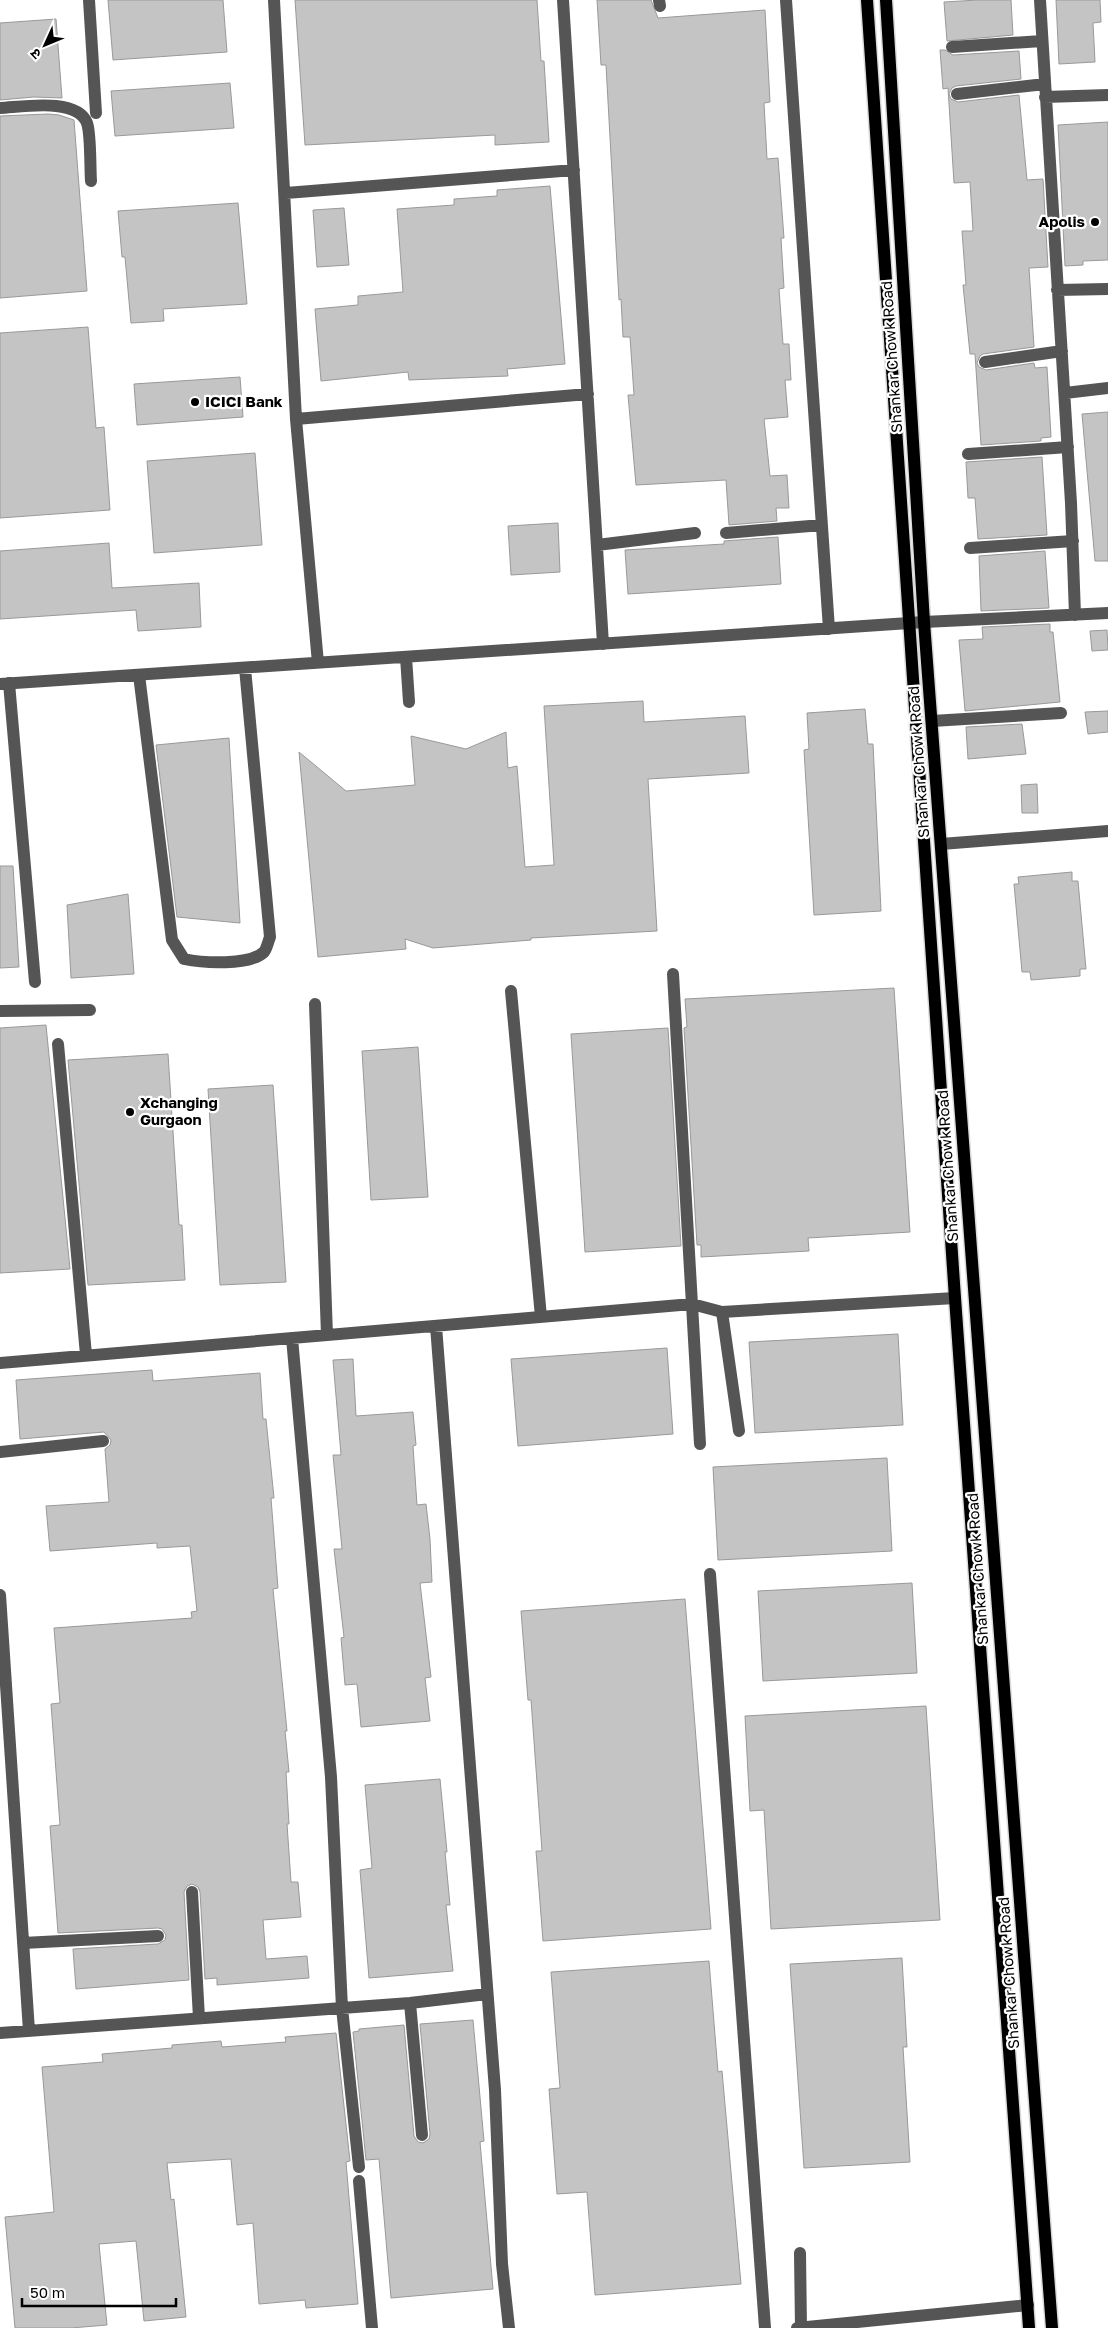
<svg xmlns="http://www.w3.org/2000/svg" width="1108" height="2328" font-family="'Golos Text','Noto Sans Devanagari',sans-serif">
  <style>
    .building { fill: #c4c4c4; stroke: #999 }
    .lines { fill: none; stroke-linecap: round; stroke-linejoin: round }
    .major-casing { stroke: #dbdbdb; stroke-width: 15 }
    .minor { stroke: #555; stroke-width: 12 }
    .major { stroke: #000; stroke-width: 12 }
    .poi-dot { fill: #000; stroke: #fff; stroke-width: 2 }
    .labels { text-anchor: middle; stroke-width: 4.5; stroke-linejoin: round; paint-order: stroke }
    .poi-label { font-size: 15px; font-weight: bold; fill: #000; stroke: #fff; text-anchor: start }
    .street-label { font-size: 15px; fill: #000; stroke: #fff }
  </style>
  <rect width="100%" height="100%" fill="#fff"/>
  <path class="building" d="M108,0H223L227,52L113,60Z
    M295,0H537L541,61H544L549,142L495,145V135L305,145Z
    M597,0H651L658,18L765,10L770,102L764,103L767,159L778,158L784,238H781L784,288L779,289L783,344H789L791,380H785L788,417L764,419L770,476L787,475L789,508H776L777,521L729,525L726,480L636,485L628,395H634L630,337H623L621,299L619,300L606,65H601Z
    M978,0H1011L1013,35L947,41L944,2Z
    M1056,0H1100L1101,22L1093,23L1095,62L1059,64Z
    M56,19L62,98L34,97L0,100V23Z
    M940,50H945L953,55L1019,51L1021,79L956,86L952,88L949,94L951,99L958,102L1019,95L1027,180L1043,179L1048,267L1029,268L1034,347L983,354L980,356L977,363L979,367L986,370L1034,363L1035,368L1047,367L1051,437L1041,438V441L981,445L975,354H970L963,285H966L962,231H973L970,182L954,183L948,88L943,89Z
    M230,83L234,128L115,136L111,91Z
    M48,114L59,115L74,120L87,291L0,298V116Z
    M1108,122V260L1083,261V265L1065,266L1058,125Z
    M550,186L565,364L507,369L508,376L409,380L408,372L321,381L315,309L358,305V296L403,292L397,209L454,205V199L497,196V190Z
    M238,203L247,304L163,309L164,321L131,323L125,257H122L118,211Z
    M344,208L349,265L317,267L313,210Z
    M88,327L96,428L104,427L110,510L0,518V333Z
    M240,377L243,417L137,425L134,384Z
    M1108,412V561H1095L1082,414Z
    M255,453L262,545L154,553L147,461Z
    M1042,457L1047,535L978,539L975,498H968L966,462Z
    M558,523L560,572L511,575L508,526Z
    M778,537L781,584L628,594L625,550L724,544V541Z
    M109,543L112,588L199,583L201,627L138,631L136,610L0,619V551Z
    M1045,551L1049,608L981,611L979,556Z
    M1050,624V632H1053L1060,702L965,711L959,640L983,639L982,627Z
    M1107,630L1108,650L1092,651L1090,631Z
    M643,701L644,722L745,716L749,773L648,779L657,931L531,938V940L433,948L405,939L406,949L318,957L299,752L346,791L415,785L411,736L466,749L506,732L508,768L517,766L525,867L554,865L544,706Z
    M865,709L868,744H873L881,911L814,915L804,750L809,749L807,713Z
    M1108,711V732L1088,734L1085,712Z
    M1022,724L1026,754L968,759L966,727Z
    M229,738L240,923L177,917L156,745Z
    M1037,784L1038,813H1022L1021,785Z
    M0,866H13L19,967L0,968Z
    M1072,872V881H1078L1086,969H1080V976L1031,980L1030,972H1022L1014,884H1019L1018,877Z
    M128,894L134,974L71,978L67,905Z
    M894,988L910,1232L808,1238L809,1251L701,1257V1245H697L684,1028L687,1027L685,999Z
    M46,1025L70,1269L0,1273V1028Z
    M668,1028L681,1246L585,1252L571,1034Z
    M418,1047L428,1197L371,1200L362,1051Z
    M168,1054L179,1225H182L185,1280L88,1285L68,1060Z
    M273,1085L286,1282L220,1285L208,1089Z
    M898,1334L903,1425L755,1433L749,1342Z
    M667,1348L673,1434L518,1446L511,1359Z
    M353,1359L356,1416L413,1412L416,1445L413,1446L417,1505L426,1504L430,1539L432,1582L420,1583L431,1677L425,1678L430,1721L361,1727L357,1684L345,1685L341,1638L344,1637L334,1549H342L333,1455H341L333,1360Z
    M152,1370L153,1381L260,1373L263,1419H266L274,1498H271L278,1588L273,1589L287,1731H285L289,1772H286L289,1824H287L291,1882H298L301,1917L263,1920L266,1959L307,1956L309,1978L217,1985V1978L205,1979L200,1892L198,1887L192,1884L187,1886L184,1892L189,1980L76,1989L73,1949L158,1944L165,1940L166,1935L162,1929L158,1928L58,1933L50,1826L60,1825L51,1704L60,1703L54,1628L192,1618L191,1612L197,1611L190,1546L157,1548V1543L50,1551L46,1506L109,1502L105,1449L110,1445L111,1440L104,1432L20,1439L16,1380Z
    M887,1458L892,1551L718,1560L713,1467Z
    M912,1583L917,1673L763,1681L758,1591Z
    M685,1599L711,1929L543,1941L536,1851H542L531,1700H528L521,1611Z
    M926,1706L940,1920L771,1929L764,1810L750,1811L745,1716Z
    M440,1779L447,1852H445L450,1905H446L453,1971L369,1978L360,1870L372,1868L365,1785Z
    M902,1958L907,2047H903L910,2162L804,2168L790,1964Z
    M709,1961L718,2072L722,2071L741,2284L595,2295L587,2192L557,2194L549,2089L560,2088L551,1972Z
    M473,2020L484,2141L480,2142L493,2289L391,2298L379,2159L366,2160L353,2032L359,2031V2029L404,2025L414,2136L418,2142L423,2143L429,2139L430,2134L420,2024Z
    M336,2033L350,2161L346,2162L358,2304L306,2308L305,2300L259,2304L253,2223L237,2225L231,2159L167,2163L171,2200L174,2199L186,2317L144,2321L136,2241L99,2244L107,2325L71,2328H15L5,2217L54,2212L42,2067L103,2062L102,2054L172,2048V2045L221,2041L222,2047L286,2042L285,2037Z"/>
  <g class="lines">
    <defs>
      <path id="major" d="M867,0L955,1298L1029,2328
        M886,0L924,622L1052,2328"/>
    </defs>
    <use href="#major" class="major-casing"/>
    <path class="minor" d="M89,0L96,113
      M274,0L296,419L318,663
      M563,0L603,644
      M659,0L660,6
      M786,0L829,629
      M1040,0L1071,503L1075,615
      M952,47L1042,41
      M957,94L1045,84
      M1045,97L1108,95
      M0,108C22,107 77,97 87,123C91,134 90,168 91,181
      M286,193L574,170
      M1057,290L1108,289
      M985,362L1062,351
      M1065,393L1108,388
      M296,419L588,394
      M968,454L1068,447
      M726,533L822,525
      M597,545L695,533
      M970,548L1073,541
      M406,657L409,702
      M139,675L172,940L184,959C203,963 249,966 264,952C267,948 268,942 270,937L245,668
      M9,683L35,982
      M0,684L924,622L1108,613
      M932,721L1061,713
      M941,844L1108,831
      M673,974L700,1444
      M511,991L541,1317
      M315,1004L327,1335
      M0,1011L90,1010
      M58,1044L86,1355
      M722,1312L739,1431
      M436,1326L495,2090L502,2264L509,2328
      M292,1338L331,1777L342,2008L359,2167
      M0,1363L692,1304L722,1312L955,1298
      M0,1452L103,1441
      M710,1574L765,2328
      M0,1595L29,2031
      M192,1892L199,2018
      M23,1943L158,1936
      M410,2003L422,2135
      M0,2033L410,2003L487,1994
      M359,2181L372,2328
      M800,2253L801,2328
      M797,2328L1028,2305"/>
    <use href="#major" class="major"/>
  </g>
  <g class="poi-dot">
    <circle cx="1095" cy="222" r="5"/>
    <circle cx="195" cy="402" r="5"/>
    <circle cx="130" cy="1112" r="5"/>
  </g>
  <g class="labels">
    <g class="poi-label">
      <text x="1085" y="227" text-anchor="end">Apolis</text>
      <text x="205" y="407">ICICI Bank</text>
      <text x="140" y="1108">Xchanging<tspan x="140" dy="17">Gurgaon</tspan></text>
    </g>
    <g class="street-label">
      <text transform="translate(892 357) rotate(-94)" y="5">Shankar Chowk Road</text>
      <text transform="translate(919 762) rotate(-94)" y="5">Shankar Chowk Road</text>
      <text transform="translate(948 1166) rotate(-94)" y="5">Shankar Chowk Road</text>
      <text transform="translate(978 1569) rotate(-94)" y="5">Shankar Chowk Road</text>
      <text transform="translate(1009 1973) rotate(-94)" y="5">Shankar Chowk Road</text>
    </g>
  </g>
  <g transform="translate(45 45) rotate(226)" stroke="#ffffff" stroke-width="4" paint-order="stroke">
  <path d="M0-4L9 19L0 12L-9 19Z" fill="#000000"/>
  <text y="-8" font-size="14" font-weight="bold" text-anchor="middle" fill="#000000">उ</text>
  </g>
  <path d="M22 2298v8h154v-8" fill="none" stroke="#000000" stroke-width="2.5"/>
  <text x="30" y="2298" font-size="15" fill="#000000" stroke="#ffffff" stroke-width="4" paint-order="stroke">50 m</text>
</svg>
